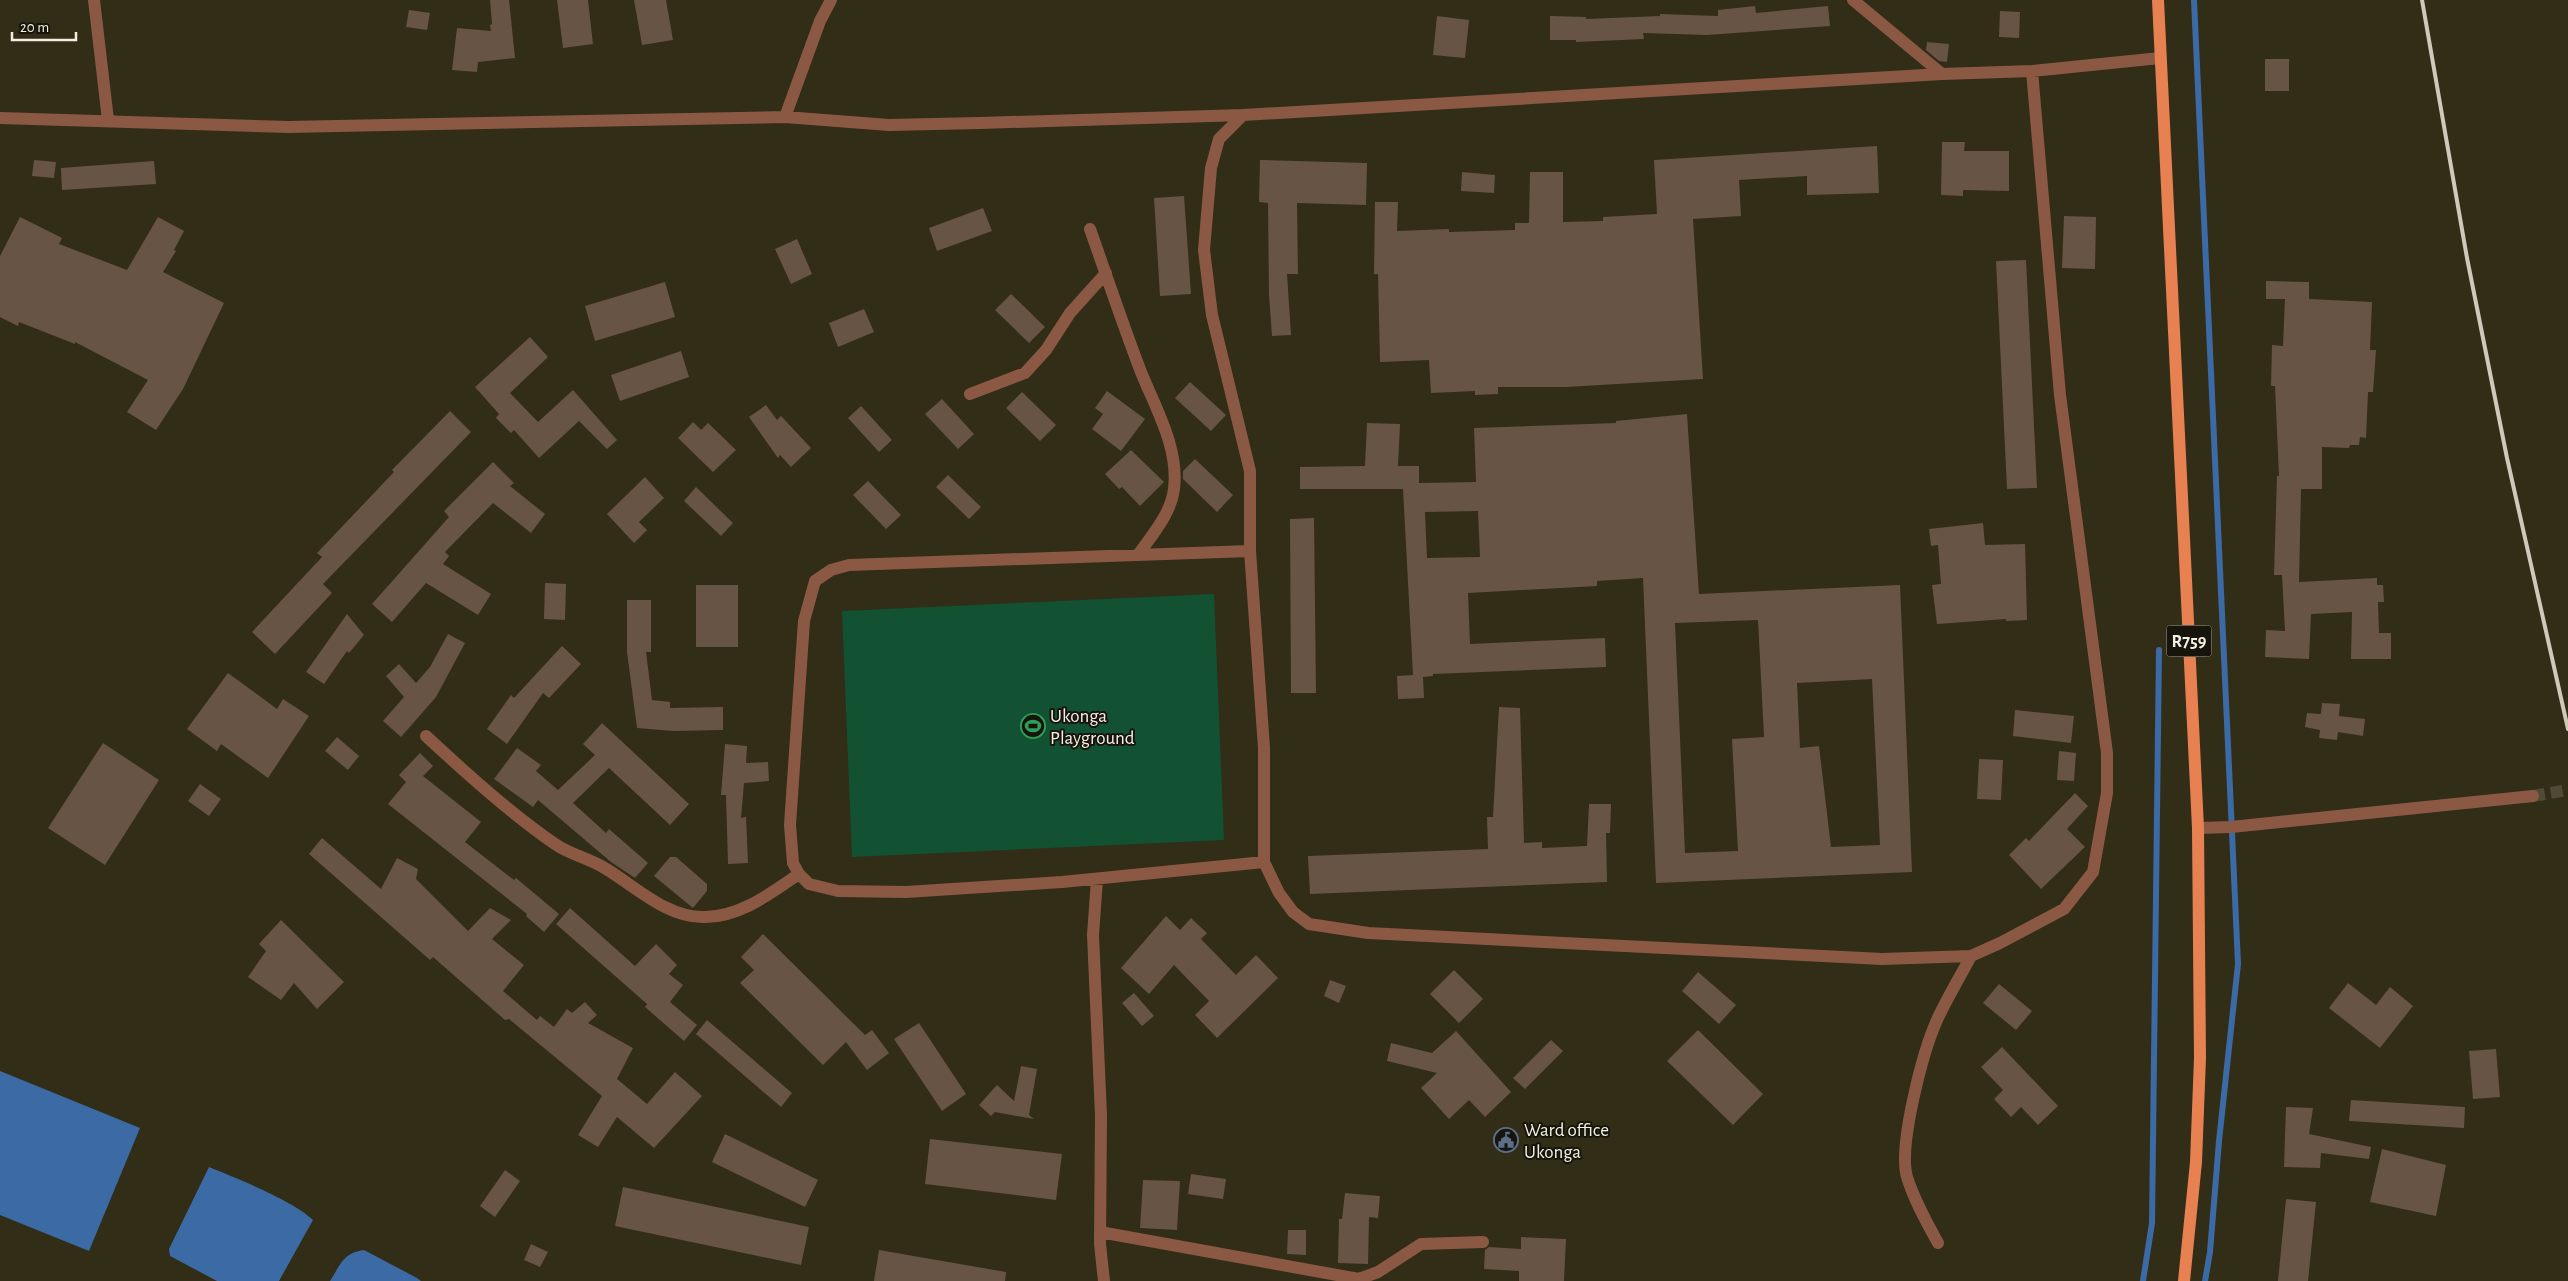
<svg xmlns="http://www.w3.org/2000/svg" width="2568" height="1281" font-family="'Alegreya Sans',sans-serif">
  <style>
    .green { fill: #135133 }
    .water { fill: #3c6aa4 }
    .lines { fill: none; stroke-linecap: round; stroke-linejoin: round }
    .stream { stroke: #3c6aa4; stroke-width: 6 }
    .building { fill: #685444; fill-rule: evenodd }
    .minor-tunnel { stroke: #4e4a35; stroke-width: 12; stroke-dasharray: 12 6; stroke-linecap: butt }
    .minor { stroke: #8b5943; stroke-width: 12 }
    .primary { stroke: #e88152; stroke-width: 12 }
    .rail { stroke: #cdcabb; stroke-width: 4 }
    .labels { text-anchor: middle; stroke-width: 4; stroke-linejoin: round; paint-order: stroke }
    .shield { fill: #17150b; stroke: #b0aea2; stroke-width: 1 }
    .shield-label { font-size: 18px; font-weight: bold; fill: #f2f0e2 }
    .poi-label { font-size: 19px; fill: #f2f0e2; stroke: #17150b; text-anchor: start }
  </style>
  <rect width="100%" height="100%" fill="#312d17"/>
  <path class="green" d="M1214,594L1224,840L852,857L842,611Z"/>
  <path class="water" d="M0,1071L140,1128L89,1251L0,1215Z
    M209,1167C236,1178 294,1201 313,1220L279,1281H217L170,1256L169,1249Z
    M364,1250L417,1278L421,1281H330C341,1264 343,1253 364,1250Z"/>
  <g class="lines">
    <path class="stream" d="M2194,0L2238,964L2219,1141L2210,1252L2205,1281
      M2143,1281L2152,1223L2159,650"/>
  </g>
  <path class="building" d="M490,0H509L515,58L478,62L477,72L452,70L457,28L491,31L490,25L492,24Z
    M557,0H588L593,44L563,48Z
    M634,0H666L673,40L642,45Z
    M1755,6L1756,13L1828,6L1830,26L1707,35L1643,33L1644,39L1576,42V40H1550V16L1586,17V19L1660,16V14L1718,16V10Z
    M409,10L430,13L427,30L406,27Z
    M2000,11L2020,12L2019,38L1999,37Z
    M1437,16L1469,20L1465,58L1433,55Z
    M1927,42L1949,44L1947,62L1939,61L1926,50Z
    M2265,59H2289V91H2265Z
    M1942,142H1965L1964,151H2009V191L1963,190V196L1941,195Z
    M1877,146L1879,193L1807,195V176L1739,180L1741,216L1693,219L1703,379L1566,387H1498V394L1475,395V391L1431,393L1429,360L1380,362L1378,274H1374L1375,202H1398L1397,231L1449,229V232L1515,230V223H1529L1530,172H1563V222L1603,221V217L1657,214L1654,160Z
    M34,160L56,162L54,178L32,176Z
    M1260,160L1367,163L1366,205L1297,203L1298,274H1287L1291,335L1272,336L1269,295L1268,203L1259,202Z
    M154,161L156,184L62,190L61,168Z
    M1462,172L1495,175L1494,193L1461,191Z
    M1184,196L1191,294L1160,296L1154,198Z
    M983,208L992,231L937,251L929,228Z
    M2064,216L2096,217L2095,269L2062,268Z
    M20,217L62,238L59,244L127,270L158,217L184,231L174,250L176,251L163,272L224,303L183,389L156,430L127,412L148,380L75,342V344L19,322L18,326L0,317V256Z
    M797,239L812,274L791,284L775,249Z
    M2026,260L2037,488L2007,489L1996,261Z
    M2266,281L2309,282V299L2372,302L2370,350H2376L2373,392H2368L2366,438L2360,437L2359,445H2350L2349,448L2322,447V489H2301L2299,582L2377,578V585H2383L2384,602H2378L2379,633H2391V659H2351L2352,612L2311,614L2309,659L2265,657L2266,630L2285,631L2282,575H2274L2277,476H2279L2275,386H2271L2272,345L2283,346L2285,299H2266Z
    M665,282L675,317L595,341L585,306Z
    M1011,294L1045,327L1029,343L995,310Z
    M864,309L874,332L838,347L829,323Z
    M530,337L548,357L510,393L538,422L573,390L617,440L607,449L579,421L539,458L514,430L511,433L496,418L499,414L475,387Z
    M681,351L689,377L620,401L611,375Z
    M1190,382L1226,415L1211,431L1175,398Z
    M1107,391L1145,419L1121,451L1092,429L1103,414L1095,408Z
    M1022,392L1056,425L1040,441L1006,408Z
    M942,399L974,434L958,449L925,414Z
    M766,405L777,420L781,416L811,448L791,467L780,455L778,458L749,417Z
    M861,406L892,440L879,452L848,418Z
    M450,411L471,432L323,584L332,593L275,654L252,632L322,557L317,553L394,472L392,470Z
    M1687,414L1699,594L1900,585L1912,872L1656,883L1643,578L1597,581V586L1468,593L1470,644L1605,638L1606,667L1433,674V676L1423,677L1424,698L1398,699L1397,676L1413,675L1403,489H1300V467L1365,466L1367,423L1400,424L1398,466H1419V483L1476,482L1474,428L1616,423V421ZM1478,511L1480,557L1427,558L1425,512ZM1758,620L1764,737L1732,739L1738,851L1685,853L1675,623ZM1872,679L1880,845L1831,847L1819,746L1800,748L1797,683Z
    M693,422L701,430L708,423L736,450L713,472L678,438Z
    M1131,450L1164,482L1140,506L1122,487L1119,489L1105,474Z
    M1195,459L1233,495L1217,512L1183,479V471Z
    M493,462L514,483L510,486L545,514L531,533L493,503L445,552L449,556L443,564L491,594L478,615L426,583L392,622L372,604L449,517L444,511Z
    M948,475L981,507L969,519L936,487Z
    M645,477L664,498L639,522L647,530L634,543L607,514Z
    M868,481L901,515L886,529L853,495Z
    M696,487L733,523L721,536L684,501Z
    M1314,518L1316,693H1291L1290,519Z
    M1983,523L1985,545L2025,544L2027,620L2006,621V619L1937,624L1932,585L1941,584L1938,545L1931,546L1929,529Z
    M545,583L566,584L565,620L544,619Z
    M696,585H738V647H696Z
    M627,600H651V652H646L652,700L670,702V708L723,707V730L673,731L637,728L627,652Z
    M347,614L364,635L349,653L347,651L324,684L306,672Z
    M448,634L465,643L436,697L401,737L383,721L404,697L386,676L399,664L416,683L430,667Z
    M562,646L581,664L549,698L543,693L507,744L487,729L511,695L514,698Z
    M228,673L277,709L283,699L309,716L268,778L221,744L217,751L187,729Z
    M2322,703L2340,704L2339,716L2365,719L2363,736L2338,732L2337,740L2319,738L2320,730L2305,727L2307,713L2321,714Z
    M1499,707L1520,708L1524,843L1542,842V848L1587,846L1589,804H1611L1610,833H1606L1607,882L1310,894L1308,856L1488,849L1487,817H1493Z
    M2015,710L2074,716L2071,743L2013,736Z
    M602,723L689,804L670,825L609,768L573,803L606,833L609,829L648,863L635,878L611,862L538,800L533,807L494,779L517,748L541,765L536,771L558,790L595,755L583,744Z
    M337,737L359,756L348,770L325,751Z
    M103,743L159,780L105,865L48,828Z
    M725,744L747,746L746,763L768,762L769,781L744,783L741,818L746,817L748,863L728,864L726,795H721Z
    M2059,751L2076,753L2074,781L2057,780Z
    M420,753L433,766L423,776L481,822L465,842L514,880L516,878L559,914L544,932L526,916L527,914L388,804L406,782L399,775Z
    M1979,759L2003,760L2001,800L1977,799Z
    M200,784L221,799L209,816L188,801Z
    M2075,793L2088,806L2067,829L2085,847L2041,889L2009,855L2026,838L2029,841Z
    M322,838L381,889L397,858L418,869L416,879L468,931L490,908L511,920L492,939L524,965L503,991L537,1020L540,1016L554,1027L567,1009L572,1013L585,1002L597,1015L588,1023L633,1048L617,1079L647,1104L675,1072L702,1096L654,1148L617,1117L598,1147L578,1135L602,1096L509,1019L505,1020L433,957L430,960L309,854Z
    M670,857H676L707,884V891L693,908L654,876Z
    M570,908L635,966L656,944L677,965L669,974L683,985L670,1002L697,1025L684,1041L645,1007L647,1004L556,924Z
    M1166,916L1180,930L1191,918L1207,933L1201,939L1236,975L1256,955L1278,978L1217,1038L1195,1015L1209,1001L1174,965L1149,994L1121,968Z
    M281,920L344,982L317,1009L294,983L281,1000L248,977L266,951L259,944Z
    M763,934L865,1035L872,1030L889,1053L867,1070L846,1042L823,1065L740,983L754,970L741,957Z
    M1454,970L1483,999L1459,1023L1430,994Z
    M1698,972L1736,1005L1719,1024L1682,991Z
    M1330,980L1346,986L1339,1003L1324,996Z
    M2348,983L2376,1005L2390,987L2413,1006L2380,1048L2329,1008Z
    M1999,984L2032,1011L2016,1030L1983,1003Z
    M1134,993L1154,1016L1142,1026L1122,1003Z
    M707,1020L792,1093L781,1107L696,1034Z
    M919,1023L966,1094L942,1111L894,1039Z
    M1698,1030L1763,1094L1733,1125L1667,1061Z
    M1456,1031L1511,1092L1485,1117L1469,1100L1449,1119L1421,1088L1437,1073L1387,1061L1391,1043L1432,1053Z
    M1551,1040L1563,1051L1525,1089L1513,1078Z
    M2002,1047L2058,1106L2038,1125L2021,1107L2011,1117L1994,1099L2003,1090L1981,1067Z
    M2496,1049L2500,1097L2473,1099L2469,1051Z
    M1021,1066L1037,1069L1029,1115L1034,1119L995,1112L991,1116L979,1105L997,1085L1014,1101Z
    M2351,1100L2465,1107L2464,1128L2349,1121Z
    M2286,1107L2313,1108L2309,1134L2371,1147L2369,1159L2321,1153L2320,1168L2284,1167Z
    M725,1134L818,1180L805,1207L712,1162Z
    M930,1139L1062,1154L1056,1200L925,1184Z
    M2382,1149L2446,1165L2436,1216L2370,1202Z
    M505,1170L520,1181L495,1217L480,1206Z
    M1191,1174L1226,1179L1223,1199L1188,1194Z
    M1143,1180L1180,1181L1177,1230L1140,1228Z
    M623,1187L809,1227L801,1265L615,1226Z
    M1345,1193L1380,1196L1378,1218L1369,1217L1368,1264L1338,1263L1339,1219H1342Z
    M2286,1199L2316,1202L2308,1281H2278Z
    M1288,1230H1306V1255L1287,1254Z
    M1521,1237L1566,1239L1564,1281H1519V1271L1484,1269L1485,1250L1489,1247L1521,1249Z
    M531,1244L548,1252L540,1267L524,1260Z
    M879,1250L1006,1272L1005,1281H874Z"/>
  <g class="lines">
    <path class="minor-tunnel" d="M2533,796L2568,790"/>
    <path class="minor" d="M94,0L108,120
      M1853,0L1942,74
      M1243,115L1219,139L1211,168L1204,250L1212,315L1250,471V551L1264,748V862L1279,893L1293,912L1309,924L1368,933L1882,959L1971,956L2000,943L2064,909L2093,872L2107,793V753L2060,395L2032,71
      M785,117L820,21L831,0
      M0,118L288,127L785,117L889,125L980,123L1243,115L1942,74L2032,71L2160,58
      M1090,229C1107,277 1123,325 1141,372C1156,409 1179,448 1174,489C1171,514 1152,535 1138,555
      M970,394L1025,373L1046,350L1070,313L1106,273
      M1250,551L849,565L831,570L815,581L804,621L790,825L793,863L799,874L809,884L838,891L906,892L1062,882L1264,862
      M426,736C467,774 509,812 555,844C569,854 588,858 603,867C634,885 665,917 703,917C739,918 771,893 799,874
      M2198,828L2231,827L2533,796
      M1097,879L1093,935L1101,1115L1100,1244L1104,1281
      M1100,1232L1359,1279L1378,1272L1421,1244L1483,1242
      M1938,1243C1927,1223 1914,1200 1907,1177C1898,1146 1923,1051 1937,1020C1947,998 1960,977 1971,956"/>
    <path class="primary" d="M2158,0L2198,828L2200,1058L2196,1162L2184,1281"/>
    <path class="rail" d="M2422,0L2467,258L2507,458L2568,729"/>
  </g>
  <defs>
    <symbol id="stadium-ring" viewBox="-11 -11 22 22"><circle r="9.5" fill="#17150b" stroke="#2e9e5b" stroke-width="1.5"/><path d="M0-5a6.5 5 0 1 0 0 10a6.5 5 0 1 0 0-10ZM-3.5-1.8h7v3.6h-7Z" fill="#2e9e5b"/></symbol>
    <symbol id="civic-ring" viewBox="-11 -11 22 22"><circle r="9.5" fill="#17150b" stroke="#5c6f8a" stroke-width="1.5"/><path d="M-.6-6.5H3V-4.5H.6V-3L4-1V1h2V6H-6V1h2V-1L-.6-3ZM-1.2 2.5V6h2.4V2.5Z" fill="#5c6f8a"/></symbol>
  </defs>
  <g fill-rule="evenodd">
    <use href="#stadium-ring" x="1019" y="712" width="28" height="28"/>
    <use href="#civic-ring" x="1492" y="1126" width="28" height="28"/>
  </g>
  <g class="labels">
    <rect class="shield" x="2166.5" y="625.5" width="45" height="31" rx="4"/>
    <g class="shield-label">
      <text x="2189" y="647">R759</text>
    </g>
    <g class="poi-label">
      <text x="1050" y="722">Ukonga<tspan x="1050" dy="22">Playground</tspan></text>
      <text x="1524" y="1136">Ward office<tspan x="1524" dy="22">Ukonga</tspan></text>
    </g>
  </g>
  <path d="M12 32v8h64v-8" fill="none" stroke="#f2f0e2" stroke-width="2.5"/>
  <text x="20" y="32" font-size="15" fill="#f2f0e2" stroke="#17150b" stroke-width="4" paint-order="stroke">20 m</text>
</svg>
